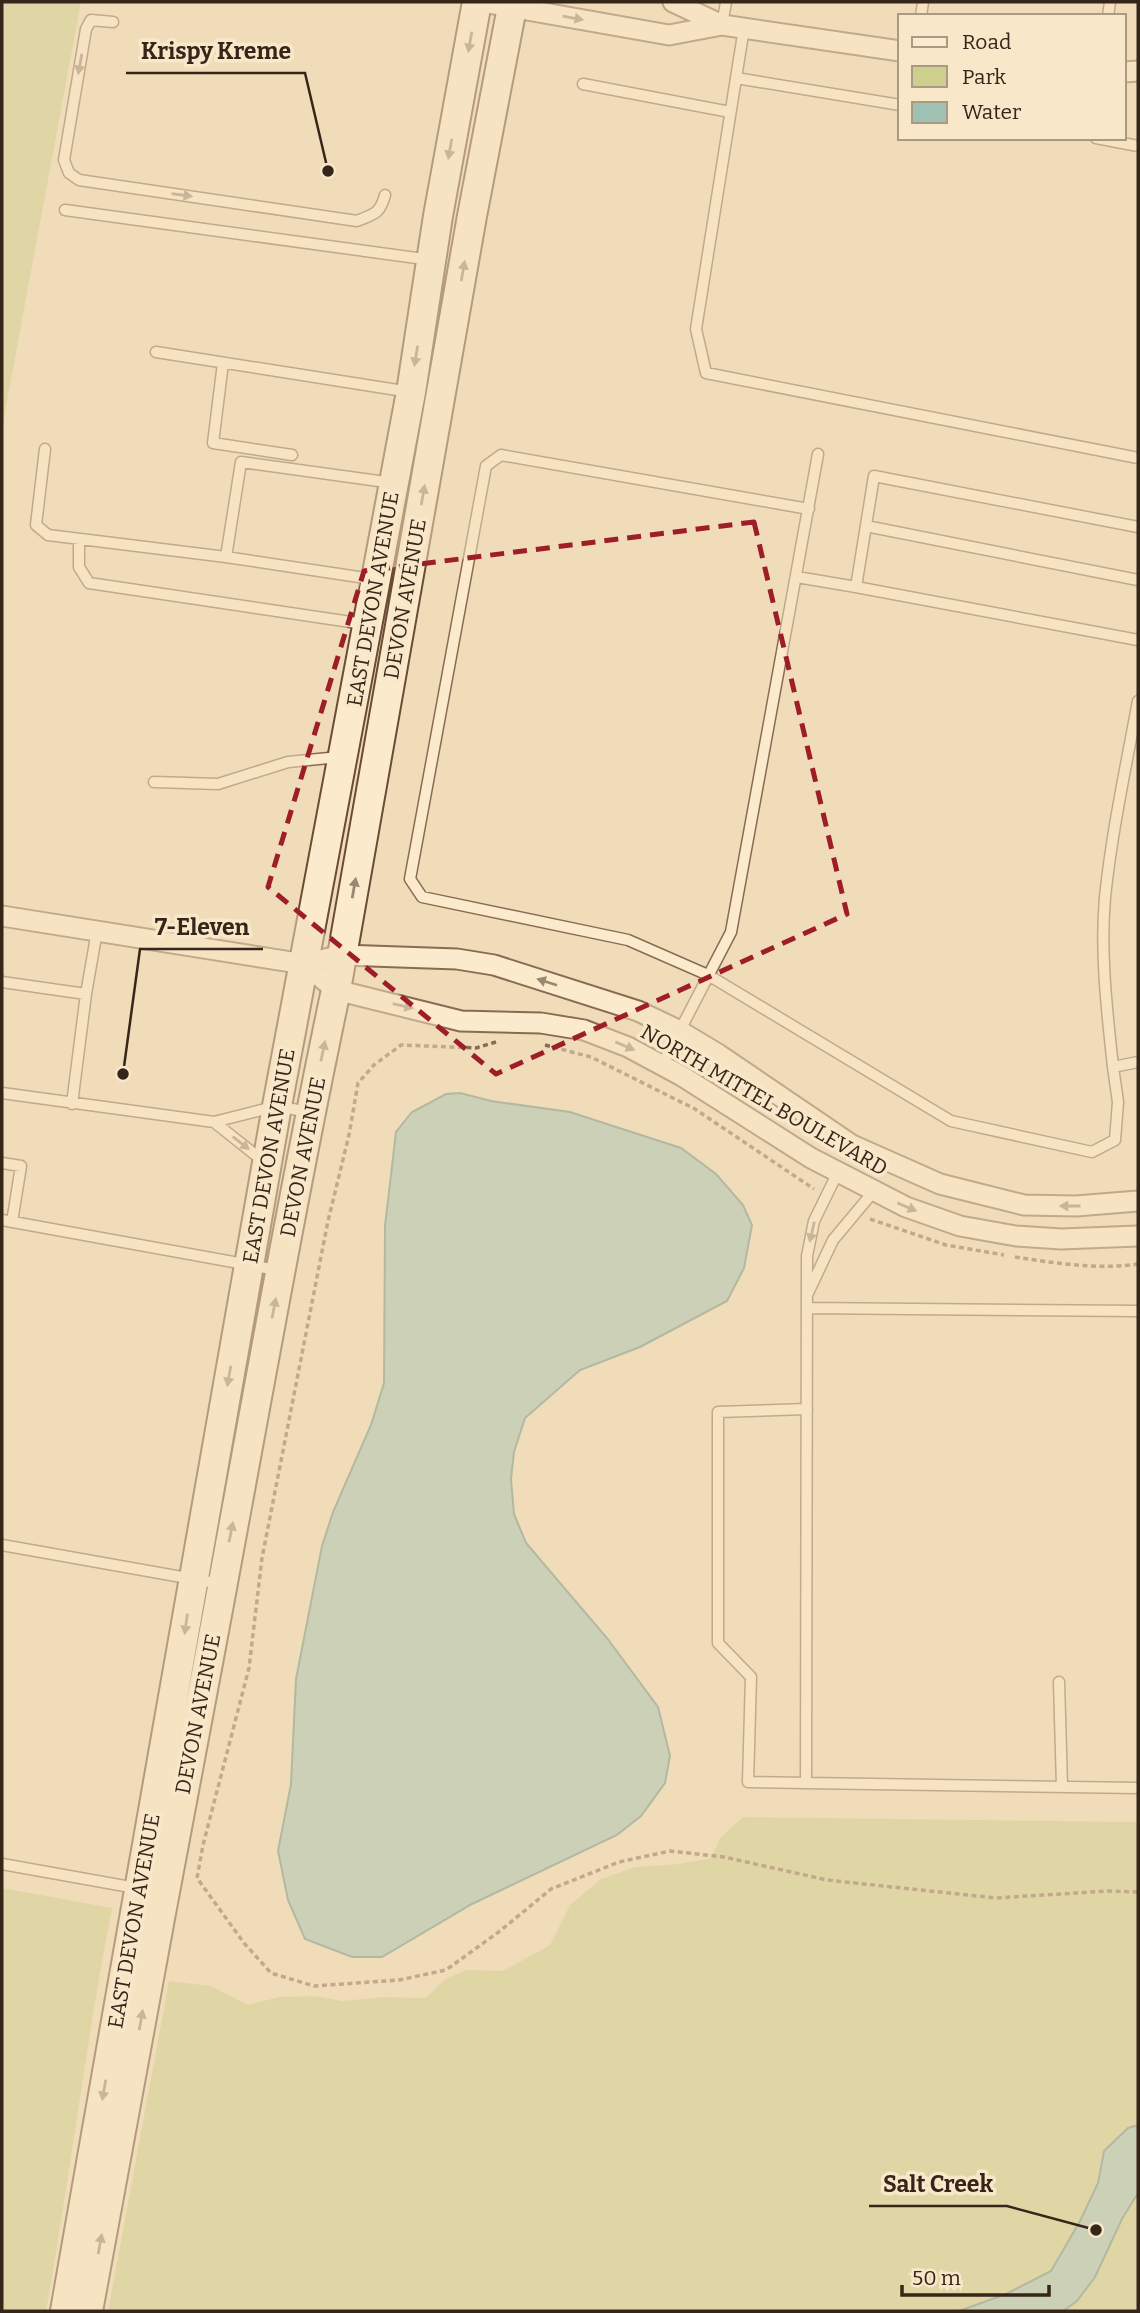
<svg xmlns="http://www.w3.org/2000/svg" width="1140" height="2313" font-family="Bitter,serif">
  <style>
    .green { fill: #cdcf8d }
    .water { fill: #9ec1b4; stroke: #668f81; stroke-width: 2 }
    .lines { fill: none; stroke-linecap: round; stroke-linejoin: round }
    .service-casing { stroke: #896b53; stroke-width: 13 }
    .minor-casing { stroke: #896b53; stroke-width: 23 }
    .secondary-casing { stroke: #6a4c36; stroke-width: 32 }
    .path { stroke: #896b53; stroke-width: 3.5; stroke-dasharray: 5 3.5; stroke-linecap: butt }
    .service { stroke: #fceacc; stroke-width: 10 }
    .minor { stroke: #fceacc; stroke-width: 19 }
    .secondary { stroke: #fceacc; stroke-width: 28 }
    .oneway { fill: #998872 }
    .marked { fill: none; stroke: #9d1e29; stroke-width: 5; stroke-dasharray: 14 9; stroke-linejoin: round }
    .labels { text-anchor: middle; stroke-width: 7; stroke-linejoin: round; paint-order: stroke }
    .street-label { font-size: 21px; fill: #362519; stroke: #f8e7c9 }
    .leader { fill: none; stroke: #362519; stroke-width: 2.5 }
    .callout-dot { fill: #362519; stroke: #f8e7c9; stroke-width: 2.5 }
    .callout-label { font-size: 23px; text-anchor: middle; font-weight: bold; fill: #362519; stroke: #f8e7c9; stroke-width: 7; stroke-linejoin: round; paint-order: stroke }
  </style>
  <rect width="100%" height="100%" fill="#f1dcb9"/>
  <path class="green" d="M2,2H81L2,428Z
    M743,1817L1138,1822V2125L1128,2128L1104,2151L1098,2183L1080,2221L1051,2271L1006,2294L959,2311H108L169,1981L211,1986L248,2005L279,1997L315,1996L342,2001L384,1997L426,1998L445,1979L466,1970L503,1971L550,1945L570,1905L601,1879L635,1867L679,1864L711,1858L721,1837Z
    M2,1888L112,1908C86,2042 70,2177 46,2311H2Z
    M1138,2193V2311H1063L1077,2301Z"/>
  <path class="water" d="M460,1093L491,1101L570,1112L681,1148L716,1174L743,1205L752,1225L744,1268L727,1301L640,1347L580,1370L525,1418L514,1452L511,1479L514,1514L526,1543L607,1638L658,1707L670,1756L665,1783L641,1816L617,1835L472,1904L382,1957H352L305,1939L288,1900L278,1851L291,1784L296,1679L322,1546L333,1512L371,1425L384,1383L385,1226L396,1132L412,1112L446,1094Z
    M1138,2125V2193L1122,2219L1095,2277L1077,2301L1063,2311H959L1006,2294L1051,2271L1080,2221L1098,2183L1104,2151L1128,2128Z"/>
  <g class="lines">
    <defs>
      <path id="service" d="M921,16L923,2
        M1108,16L1110,2
        M113,22L91,20L86,29L64,160L69,173L79,180L357,221C374,214 380,214 385,195
        M722,25L726,2
        M744,28L696,329L706,373L1138,458
        M736,78L900,105
        M583,84L730,112
        M1096,138L1138,146
        M65,210L431,260
        M156,352L410,392
        M223,363L213,443L292,455
        M45,449L36,525L48,535L226,557
        M809,509L501,455L486,466L410,879L422,897L628,940L708,975L951,1121L1092,1152L1115,1140L1118,1102L1113,1067L1138,1062
        M866,526L1138,580
        M79,539V567L89,583L364,624
        M797,577L856,587L874,476L1138,527
        M372,579L226,557L241,462L393,483
        M856,587L1138,640
        M154,782L218,784L288,762L339,757
        M2,982L86,994L97,931
        M662,1065L731,932L818,454
        M1113,1067C1107,1011 1100,953 1105,897C1112,831 1126,766 1138,701
        M2,1093L214,1122L277,1106L308,1112
        M72,1104L86,994
        M214,1122L263,1161
        M2,1163L21,1166L12,1222
        M838,1172L814,1221L807,1256L806,1783L1138,1788
        M2,1220L277,1270
        M808,1293L833,1240L874,1191
        M807,1308L1138,1311
        M2,1545L221,1584
        M1059,1682L1062,1786
        M806,1783L748,1782L751,1677L718,1643V1412L807,1409
        M2,1864L136,1888"/>
      <path id="minor" d="M482,2L669,35L722,25
        M673,2L722,25L900,51
        M1124,72L1138,71
        M2,916L304,964L342,955L457,959L494,965L638,1011L678,1030L718,1054L852,1145L940,1184L1024,1205L1076,1206L1138,1201
        M304,964L336,990L461,1021L541,1023L584,1030L628,1047L682,1076L811,1158L906,1207L960,1226L1016,1236L1061,1239L1138,1236"/>
      <path id="secondary" d="M65,2311L277,1106L411,392L438,216L477,2
        M88,2311C128,2090 169,1868 211,1647C252,1428 290,1208 336,990L472,216L513,2"/>
    </defs>
    <use href="#service" class="service-casing"/>
    <use href="#minor" class="minor-casing"/>
    <use href="#secondary" class="secondary-casing"/>
    <path class="path" d="M496,1042L476,1048L401,1045L374,1065L358,1083L349,1135L328,1221L262,1558L249,1668L203,1845L197,1878L244,1943L271,1973L314,1986L399,1980L446,1970L500,1931L551,1889L619,1862L670,1851L724,1857L827,1880L996,1898L1108,1891L1138,1892
      M545,1045L591,1057L695,1109L814,1189
      M870,1219L946,1245L1004,1255
      M1015,1257C1054,1263 1099,1270 1138,1264"/>
    <use href="#service" class="service"/>
    <use href="#minor" class="minor"/>
    <use href="#secondary" class="secondary"/>
  </g>
  <defs><path id="oneway-solid" d="M-6-.8H1V-3.2L6.5 0L1 3.2V.8H-6Z" transform="scale(1.75)"/></defs>
  <g class="oneway">
    <use href="#oneway-solid" transform="translate(573 18) rotate(10)"/>
    <use href="#oneway-solid" transform="translate(470 42) rotate(100)"/>
    <use href="#oneway-solid" transform="translate(80 64) rotate(100)"/>
    <use href="#oneway-solid" transform="translate(450 149) rotate(100)"/>
    <use href="#oneway-solid" transform="translate(182 195) rotate(8)"/>
    <use href="#oneway-solid" transform="translate(463 271) rotate(-80)"/>
    <use href="#oneway-solid" transform="translate(416 356) rotate(99)"/>
    <use href="#oneway-solid" transform="translate(423 495) rotate(-80)"/>
    <use href="#oneway-solid" transform="translate(354 888) rotate(-80)"/>
    <use href="#oneway-solid" transform="translate(547 982) rotate(-162)"/>
    <use href="#oneway-solid" transform="translate(403 1006) rotate(13)"/>
    <use href="#oneway-solid" transform="translate(625 1046) rotate(23)"/>
    <use href="#oneway-solid" transform="translate(323 1051) rotate(-78)"/>
    <use href="#oneway-solid" transform="translate(241 1143) rotate(38)"/>
    <use href="#oneway-solid" transform="translate(1070 1206) rotate(-180)"/>
    <use href="#oneway-solid" transform="translate(907 1207) rotate(23)"/>
    <use href="#oneway-solid" transform="translate(812 1232) rotate(103)"/>
    <use href="#oneway-solid" transform="translate(274 1308) rotate(-79)"/>
    <use href="#oneway-solid" transform="translate(229 1376) rotate(100)"/>
    <use href="#oneway-solid" transform="translate(231 1532) rotate(-79)"/>
    <use href="#oneway-solid" transform="translate(186 1624) rotate(98)"/>
    <use href="#oneway-solid" transform="translate(141 2020) rotate(-80)"/>
    <use href="#oneway-solid" transform="translate(104 2090) rotate(100)"/>
    <use href="#oneway-solid" transform="translate(100 2244) rotate(-80)"/>
  </g>
  <path d="M0 0H1140V2313H0ZM754,522L847,914L496,1074L268,887L364,571Z" fill="#f1dcb9" fill-opacity=".55" fill-rule="evenodd"/>
  <path class="marked" d="M754,522L847,914L496,1074L268,887L364,571Z"/>
  <g class="labels">
    <g class="street-label">
      <text transform="translate(373 599) rotate(-80)" y="7">EAST DEVON AVENUE</text>
      <text transform="translate(405 599) rotate(-80)" y="7">DEVON AVENUE</text>
      <text transform="translate(764 1100) rotate(30)" y="7">NORTH MITTEL BOULEVARD</text>
      <text transform="translate(269 1156) rotate(-80)" y="7">EAST DEVON AVENUE</text>
      <text transform="translate(303 1157) rotate(-79)" y="7">DEVON AVENUE</text>
      <text transform="translate(198 1714) rotate(-79)" y="7">DEVON AVENUE</text>
      <text transform="translate(134 1921) rotate(-80)" y="7">EAST DEVON AVENUE</text>
    </g>
  </g>
  <path class="leader" d="M328 171L305 73H126M123 1074L140 949H263M1096 2230L1007 2206H869"/>
  <g class="callout-dot">
    <circle cx="328" cy="171" r="7"/>
    <circle cx="123" cy="1074" r="7"/>
    <circle cx="1096" cy="2230" r="7"/>
  </g>
  <g class="callout-label">
    <text x="216" y="59">Krispy Kreme</text>
    <text x="202" y="935">7-Eleven</text>
    <text x="938" y="2192">Salt Creek</text>
  </g>
  <rect width="1140" height="2313" fill="none" stroke="#362519" stroke-width="7"/>
  <rect x="898" y="14" width="228" height="126" fill="#f8e7c9" stroke="#aa9983" stroke-width="2"/>
  <rect x="912" y="37" width="35" height="10" fill="#fceacc" stroke="#aa9983" stroke-width="2"/>
  <text x="962" y="49" font-size="21" fill="#362519">Road</text>
  <rect x="912" y="66" width="35" height="21" fill="#cdcf8d" stroke="#aa9983" stroke-width="2"/>
  <text x="962" y="84" font-size="21" fill="#362519">Park</text>
  <rect x="912" y="102" width="35" height="21" fill="#9ec1b4" stroke="#aa9983" stroke-width="2"/>
  <text x="962" y="119" font-size="21" fill="#362519">Water</text>
  <path d="M902 2285v10h147v-10" fill="none" stroke="#362519" stroke-width="3.5"/>
  <text x="912" y="2285" font-size="21" fill="#362519" stroke="#f8e7c9" stroke-width="5" paint-order="stroke">50 m</text>
</svg>
